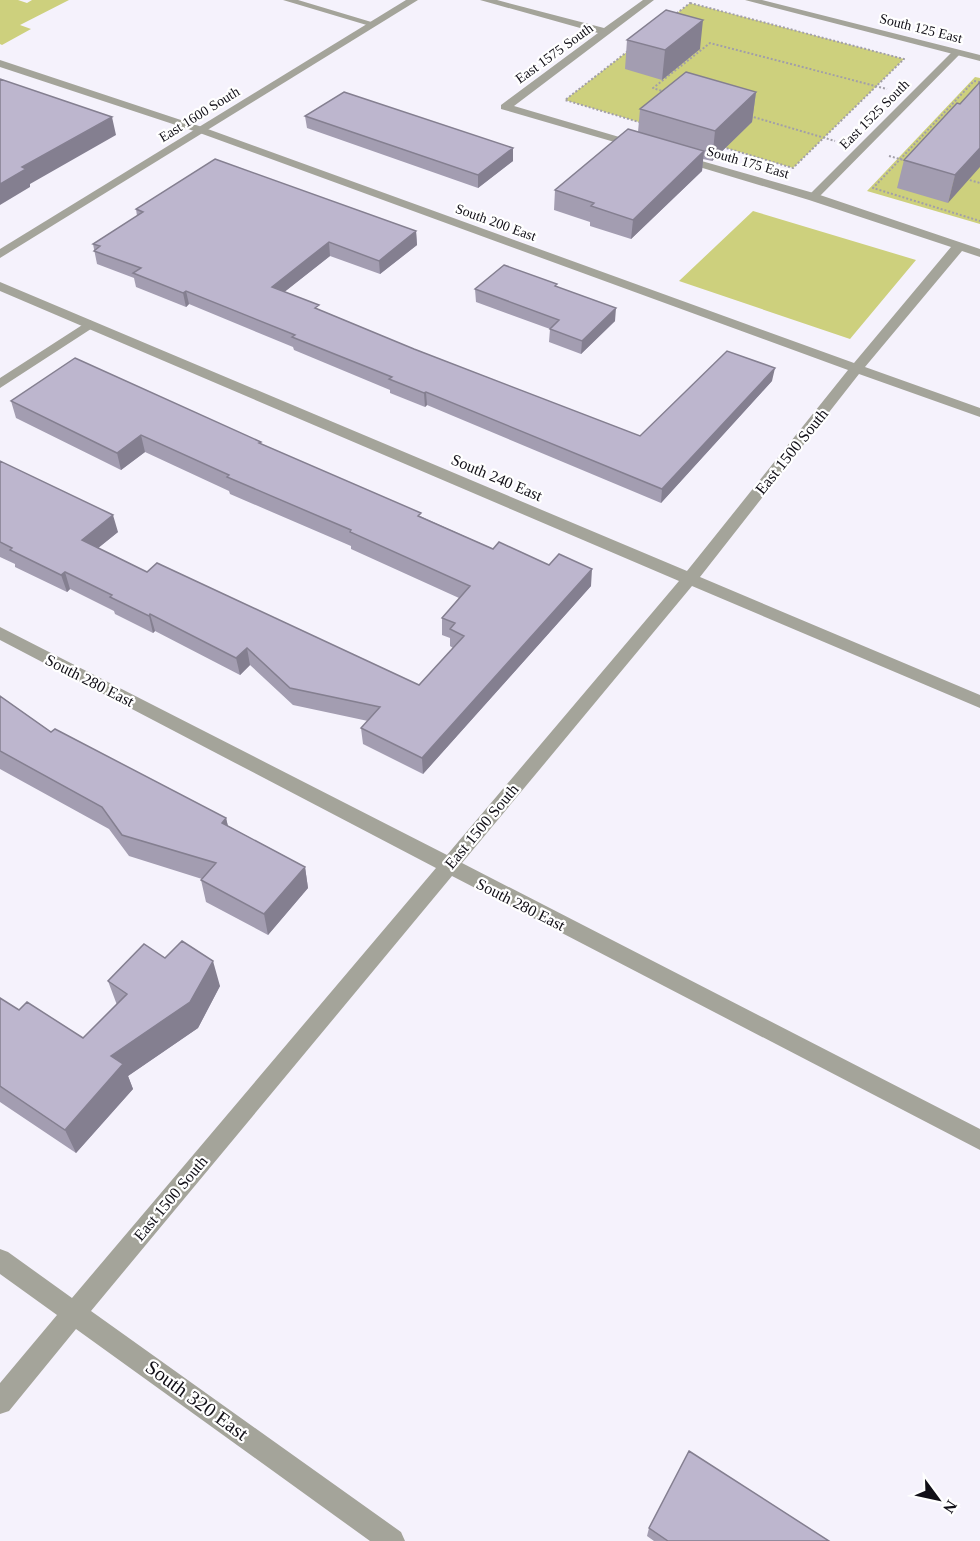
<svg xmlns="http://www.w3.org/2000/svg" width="980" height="1541" font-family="'Times New Roman',serif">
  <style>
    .green { fill: #cdd07d }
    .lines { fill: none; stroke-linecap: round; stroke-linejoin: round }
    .path { stroke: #a29fa8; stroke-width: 2; stroke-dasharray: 2 2; stroke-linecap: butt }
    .service { fill: #a4a49a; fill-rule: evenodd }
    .minor { fill: #a4a49a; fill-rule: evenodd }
    .tertiary { fill: #a4a49a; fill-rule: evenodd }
    .wall { fill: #a39db1 }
    .shaded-wall { fill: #847f90 }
    .building { fill: #bdb6ce; stroke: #847f90; stroke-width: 1.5 }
    .labels { text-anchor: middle; stroke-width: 4.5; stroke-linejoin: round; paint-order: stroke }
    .far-street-label { font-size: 14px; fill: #110f17; stroke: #fff }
    .street-label { font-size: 16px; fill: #110f17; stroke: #fff }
    .near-street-label { font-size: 20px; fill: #110f17; stroke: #fff }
  </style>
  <rect width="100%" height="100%" fill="#f5f2fc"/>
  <path class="green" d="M0,0H18L27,3L32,0H69L20,25L31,29L2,45L0,44Z
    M690,3L904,59L793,168L565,100Z
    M975,77L980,78V224L867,191Z
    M753,211L916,260L850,339L679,281Z"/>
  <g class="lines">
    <path class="path" d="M690,3L904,59L793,168L565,100Z
      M980,82L974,81L873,188L980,221
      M665,92L653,88L710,43L887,89
      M750,116L835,141
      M889,156L907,161
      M966,179L980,183"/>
    <path class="service" d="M283,0H298L378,24L370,26Z
      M954,50L962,52L817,199H809V195Z
      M90,320L96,324L94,327L0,388V378Z"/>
    <path class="minor" d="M480,0H497L604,28L643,0H654L514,106L643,144V148H635L501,109V105L598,33Z
      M745,0H762L980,55V61Z
      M0,60L205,128L854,363L951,247L809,200L676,160V156H684L817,194L980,249V257L962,251L865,367L980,408V417L859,374L700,577L980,695V708L692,586L462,863L980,1129V1150L452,876L91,1311L401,1532L405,1541H370L76,1329L9,1411L0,1414V1383L57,1315L0,1274V1249L8,1252L72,1298L436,868L0,640V627L447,855L679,581L0,291V282L687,571L848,370L197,132L0,67Z"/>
    <path class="tertiary" d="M406,0H418L0,258V249Z"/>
  </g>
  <path class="wall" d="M627,40L700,49L662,80L625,69Z
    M980,82L948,203L897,188L904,160L960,104Z
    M756,92L752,122L712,161L703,159L702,171L631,239L590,226V222L554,210L555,190L638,132L640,109Z
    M305,116L513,161L478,188L307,128Z
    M136,209L416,231L417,245L380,274L330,256L284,292L320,310L414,349L640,436L772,381L661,503L427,405L425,407L390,393V390L294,350L293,347L189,304L186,307L136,287L134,278L97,264L93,244L137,216Z
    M557,286L615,321L581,354L549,342L550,329L476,302L475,289Z
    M11,401L261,444L493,549L591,586L423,774L363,744L361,728L368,721L293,705L250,665L240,675L155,631L153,633L115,614L114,611L70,589L67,592L15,567V564L0,557V461L118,532L98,548L147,572L419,685L453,648L450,646V638L442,635V618L459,598L351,549V546L230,494L229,491L145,452L121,470L16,418Z
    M0,696L51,732L226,818L228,826L305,867L308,888L268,935L206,902L201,880L202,879L129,856L109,829L0,769Z
    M165,958L220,986L198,1028L128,1076L133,1089L76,1153L0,1102V998L19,1010L83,1038L117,1005L108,981Z
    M649,1528L829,1541H654L647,1536Z"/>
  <path class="shaded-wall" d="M703,20L700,49L662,80L665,50Z
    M756,92L752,122L712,161L715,131Z
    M112,117L116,135L30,184V187L0,205V184L22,167Z
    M513,148V161L478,188V175Z
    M980,148V167L948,203L955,175Z
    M704,151L702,171L631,239L633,220Z
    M416,231L417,245L380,274L379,261Z
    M329,242L330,256L273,301L272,287Z
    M186,291L189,304L186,307L183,293Z
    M616,308L615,321L581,354L582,341Z
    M775,368L772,381L661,503L662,489Z
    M426,392L427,405L425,407L424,393Z
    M141,435L145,452L121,470L117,453Z
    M113,515L118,532L87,557L82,540Z
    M592,569L591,586L423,774L422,758Z
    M65,572L70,589L67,592L61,575Z
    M150,614L155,631L153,633L149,616Z
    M247,648L250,665L240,675L236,658Z
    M226,818L231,840L222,823Z
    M305,867L308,888L268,935L264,914Z
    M213,961L220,986L198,1028L128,1076L133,1089L76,1153L65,1130L111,1056Z"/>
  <path class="building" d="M666,10L703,20L665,50L627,40Z
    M686,72L756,92L715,131L640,109Z
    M0,79L112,117L22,167L26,169L0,184Z
    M980,82V148L955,175L904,160L957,103L960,104Z
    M344,92L513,148L478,175L305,116Z
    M628,129L704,151L633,220L591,206L594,203L555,190Z
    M215,159L416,231L379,261L329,242L272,287L319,305L315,308L414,349L640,436L727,351L775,368L662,489L426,392L424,393L389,379L392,377L292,337L295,335L186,291L183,293L133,273L141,268L94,251L100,246L93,244L143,212L136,209Z
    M504,265L557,284L555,286L616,308L582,341L550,329L559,320L475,289Z
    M75,358L261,442L259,443L421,513L418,516L493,549L499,542L549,565L559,554L592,569L422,758L361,728L380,707L290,688L247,648L236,658L150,614L149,616L110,597L112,595L65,572L61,575L10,550L12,548L0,542V461L113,515L82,540L147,572L157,563L419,685L464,636L450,629L455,623L442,618L470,586L350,532L351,530L227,477L229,475L141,435L117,453L11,401Z
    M0,696L51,732L55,729L226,818L222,823L305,867L264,914L201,880L216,863L122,835L102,807L0,751Z
    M182,941L213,961L190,1002L111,1056L123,1064L65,1130L0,1086V998L19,1010L27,1002L83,1038L127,994L108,981L144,944L165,958Z
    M689,1451L829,1541H668L649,1528Z"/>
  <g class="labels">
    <g class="far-street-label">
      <text transform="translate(921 28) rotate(14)" y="5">South 125 East</text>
      <text transform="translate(554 53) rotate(-36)" y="5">East 1575 South</text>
      <text transform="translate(199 114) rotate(-32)" y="5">East 1600 South</text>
      <text transform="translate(874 114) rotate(-45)" y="5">East 1525 South</text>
      <text transform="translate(748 162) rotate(16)" y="5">South 175 East</text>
      <text transform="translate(496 222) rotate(20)" y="5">South 200 East</text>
    </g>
    <g class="street-label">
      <text transform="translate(791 451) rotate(-51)" y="6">East 1500 South</text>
      <text transform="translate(497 477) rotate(23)" y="6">South 240 East</text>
      <text transform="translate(90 680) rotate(27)" y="6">South 280 East</text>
      <text transform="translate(481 826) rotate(-50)" y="6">East 1500 South</text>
      <text transform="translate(521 904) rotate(27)" y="6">South 280 East</text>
      <text transform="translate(170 1198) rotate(-50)" y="6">East 1500 South</text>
    </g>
    <g class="near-street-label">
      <text transform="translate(197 1400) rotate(36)" y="7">South 320 East</text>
    </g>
  </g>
  <g transform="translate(938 1499) rotate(123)" stroke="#ffffff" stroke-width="4.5" paint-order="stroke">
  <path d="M0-4.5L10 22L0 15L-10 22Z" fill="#110f17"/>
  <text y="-9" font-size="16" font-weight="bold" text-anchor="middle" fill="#110f17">N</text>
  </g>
</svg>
